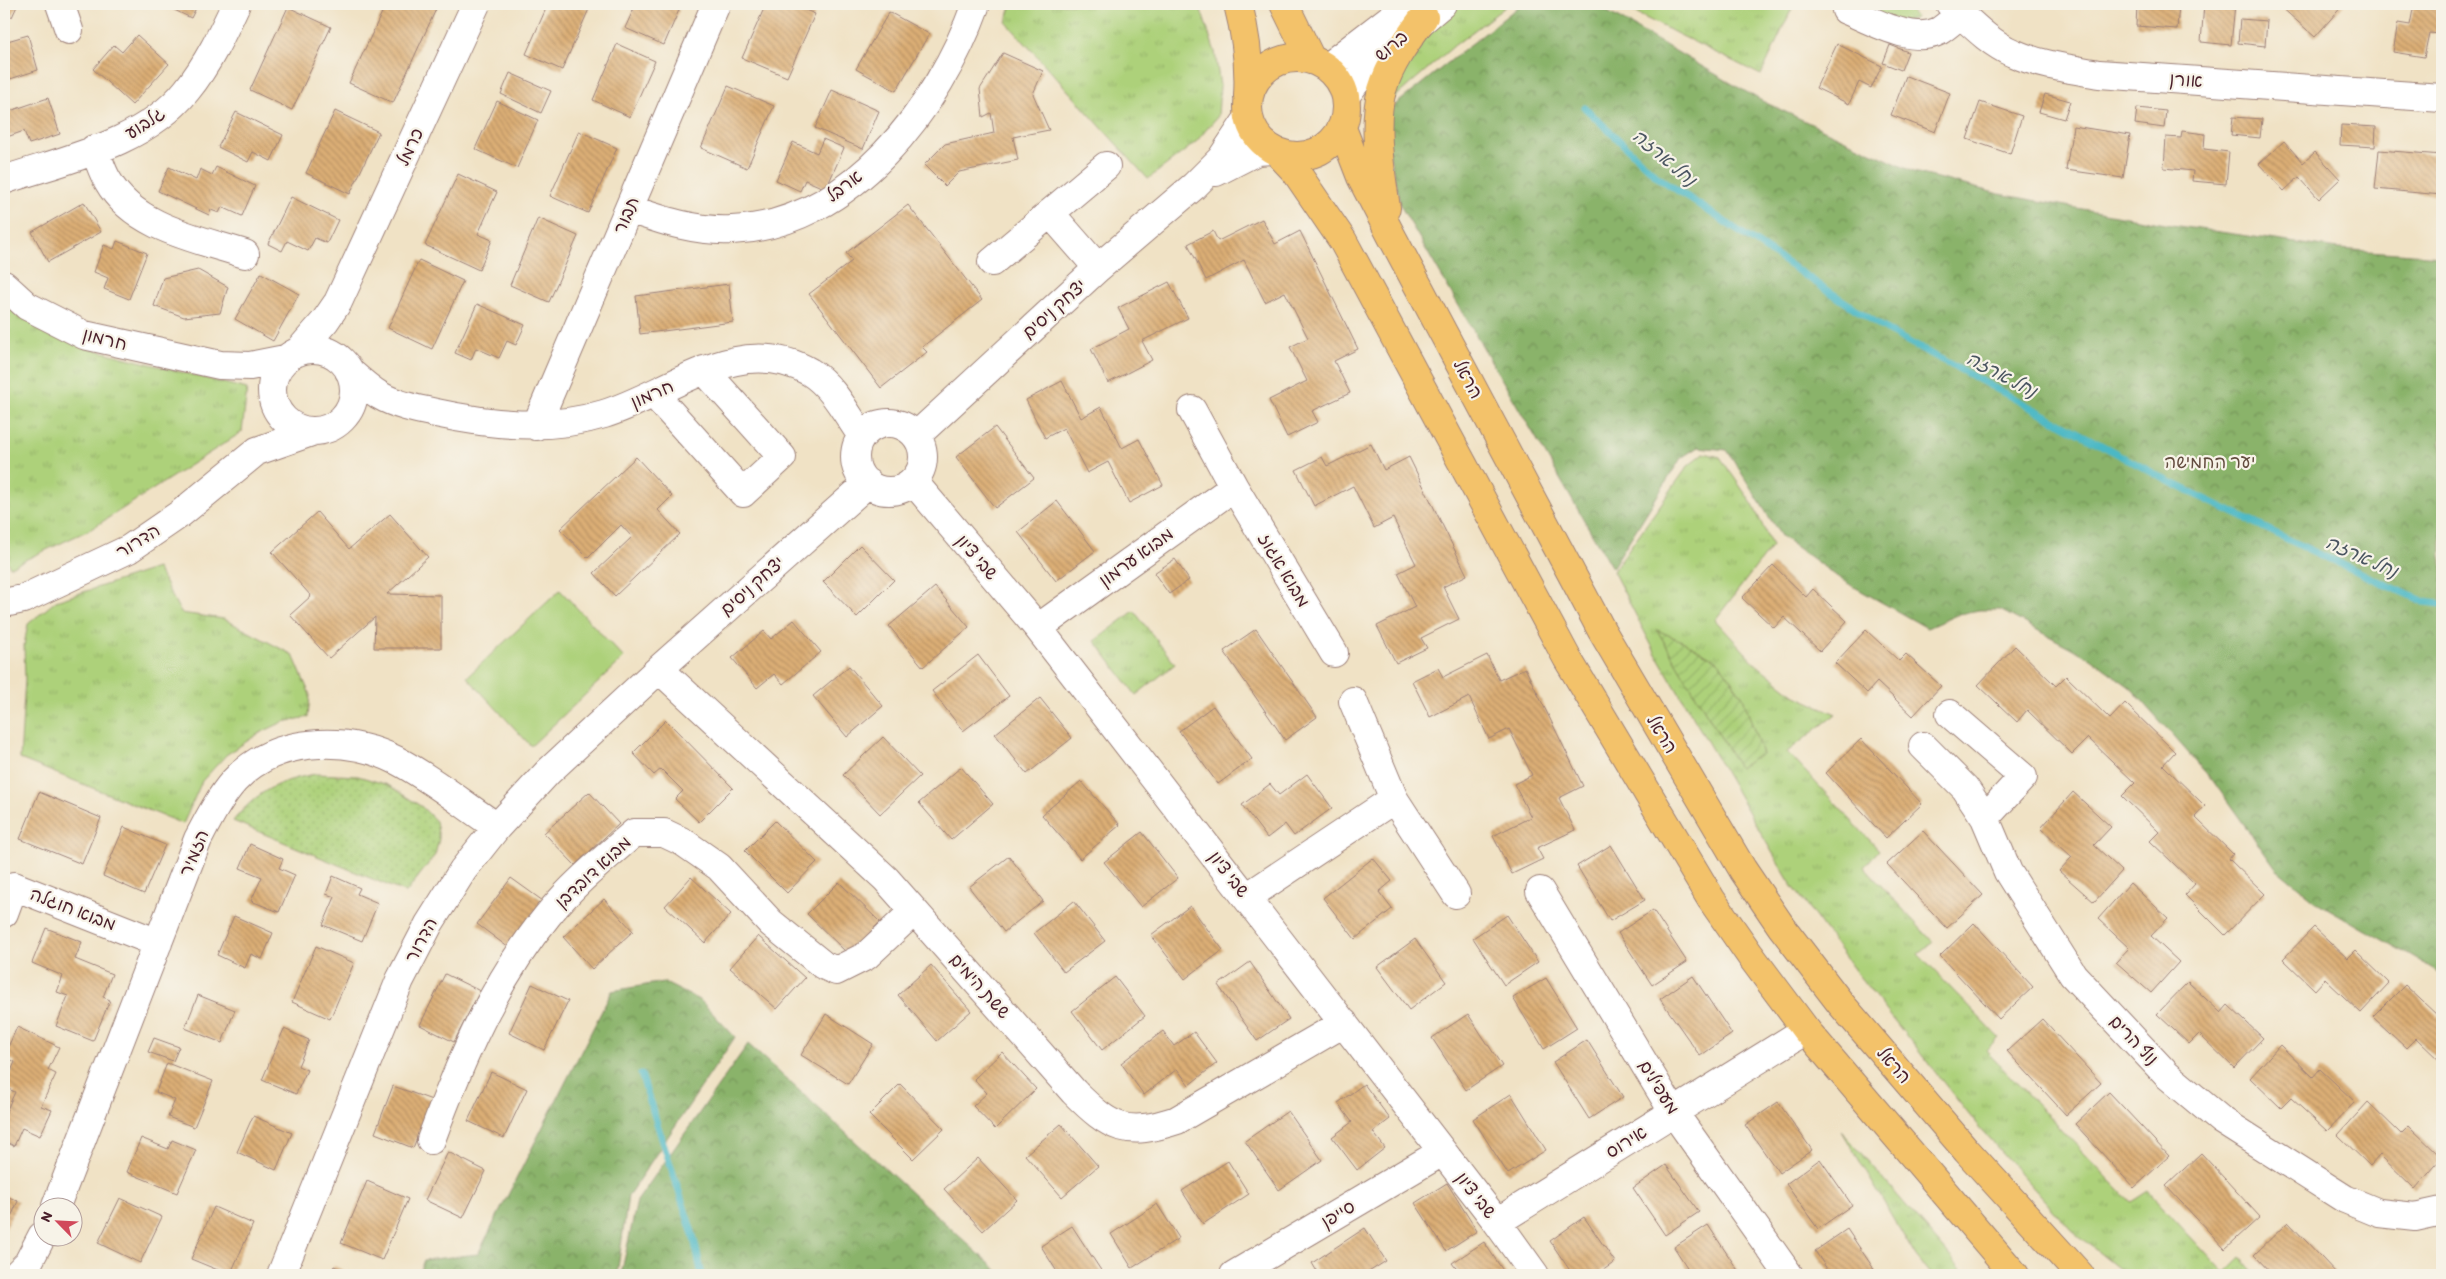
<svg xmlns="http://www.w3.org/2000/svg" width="2446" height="1279" font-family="Itim,'Playpen Sans Hebrew',sans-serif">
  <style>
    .grass { fill: url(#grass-dots); stroke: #7c7852 }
    .forest { fill: url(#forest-crowns); stroke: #6a694a }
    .park { fill: url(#park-tufts); stroke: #7c7852 }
    .garden { fill: url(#garden-furrows); stroke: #7c7852 }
    .pitch { fill: #add17a; stroke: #7c7852 }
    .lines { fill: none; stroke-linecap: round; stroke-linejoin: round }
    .stream { stroke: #4bb8c5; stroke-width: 7 }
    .building { fill: url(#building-back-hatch) }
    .minor-casing { stroke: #9d8078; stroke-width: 30 }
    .major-casing { stroke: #9d8078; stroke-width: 30 }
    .minor { stroke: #fff; stroke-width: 28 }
    .major { stroke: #f3c26a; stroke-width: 28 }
    .labels { text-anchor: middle; stroke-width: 4.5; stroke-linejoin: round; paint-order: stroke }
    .street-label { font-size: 18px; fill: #4a1f2b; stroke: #f7f3e8 }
    .park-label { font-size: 18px; fill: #634c3f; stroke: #f7f3e8 }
    .water-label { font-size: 19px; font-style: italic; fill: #4a5561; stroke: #f7f3e8 }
  </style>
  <defs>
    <pattern id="grass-dots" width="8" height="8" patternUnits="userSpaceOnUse" patternTransform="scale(1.25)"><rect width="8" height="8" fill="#add17a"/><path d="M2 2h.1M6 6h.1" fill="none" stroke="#96b36a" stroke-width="1.8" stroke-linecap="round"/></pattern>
    <pattern id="forest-crowns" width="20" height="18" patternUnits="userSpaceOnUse" patternTransform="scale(1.25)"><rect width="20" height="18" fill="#8ab36a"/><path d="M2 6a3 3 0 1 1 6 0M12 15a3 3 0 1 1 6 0" fill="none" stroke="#739157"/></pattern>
    <pattern id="park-tufts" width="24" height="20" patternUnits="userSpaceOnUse" patternTransform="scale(1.25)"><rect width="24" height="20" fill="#add17a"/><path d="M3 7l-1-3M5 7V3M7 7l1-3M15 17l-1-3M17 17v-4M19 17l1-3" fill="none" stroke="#96b36a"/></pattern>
    <pattern id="garden-furrows" width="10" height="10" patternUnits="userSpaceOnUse" patternTransform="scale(1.25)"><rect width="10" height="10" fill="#add17a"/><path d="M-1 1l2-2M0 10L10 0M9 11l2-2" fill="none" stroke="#96b36a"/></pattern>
    <pattern id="building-back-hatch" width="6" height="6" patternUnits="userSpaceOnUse" patternTransform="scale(1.25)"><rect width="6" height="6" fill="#dcaf76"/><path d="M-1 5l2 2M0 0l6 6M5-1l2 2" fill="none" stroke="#b48e61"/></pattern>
  </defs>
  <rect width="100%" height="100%" fill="#f7f3e8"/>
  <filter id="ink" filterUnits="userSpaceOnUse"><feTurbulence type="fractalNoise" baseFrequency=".02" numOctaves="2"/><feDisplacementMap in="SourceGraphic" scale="10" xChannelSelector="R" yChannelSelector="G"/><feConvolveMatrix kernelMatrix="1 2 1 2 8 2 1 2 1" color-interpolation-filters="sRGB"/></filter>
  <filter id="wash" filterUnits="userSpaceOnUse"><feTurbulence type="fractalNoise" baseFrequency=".0096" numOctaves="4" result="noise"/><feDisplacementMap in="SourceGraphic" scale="20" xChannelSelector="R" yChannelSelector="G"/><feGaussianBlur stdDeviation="1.12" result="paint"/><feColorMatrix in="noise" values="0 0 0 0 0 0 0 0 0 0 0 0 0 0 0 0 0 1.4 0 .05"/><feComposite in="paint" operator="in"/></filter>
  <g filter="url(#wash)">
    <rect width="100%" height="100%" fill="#f0e2c5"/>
    <path class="grass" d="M316,774L358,776L388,785L422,807L436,821L439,839L435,855L406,893L233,821C258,791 277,781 316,774Z"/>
    <path class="forest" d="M1526,4H1594L1762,101L1914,172L1999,194L2171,225L2338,249L2442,256V974L2315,901L2276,869L2213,781L2131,688L2090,658L2000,610H1979L1959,614L1927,628L1842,580L1781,536L1727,450L1698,447L1681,458L1612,568L1400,205L1388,146L1390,109L1519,6Z
      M663,982L701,1001L735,1037L628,1196L617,1275H418L424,1260L478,1254L612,991Z
      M748,1044L1002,1275H621L637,1201Z"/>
    <path class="park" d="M1012,4H1199L1215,52L1220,86L1218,116L1195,143L1148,179L1006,22Z
      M1460,4H1509L1455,45L1386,105C1405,69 1424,25 1460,4Z
      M1617,4H1794L1761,75Z
      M1849,4H1906L1916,18L1903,22Z
      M4,296L80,346L247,389L242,432L91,529L10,567L4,556Z
      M1704,453L1720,457L1753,505L1772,546L1715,620L1757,665L1796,696L1836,714L1787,752L1879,850L1864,867L1933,942L1918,954L1999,1038L1986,1051L2131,1202L2148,1191L2224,1273L2240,1257L2256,1275H2127L2071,1230L1978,1126L1859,976L1789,881L1656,654L1613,571L1688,466Z
      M157,568L181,613L224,619L293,655L310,695L308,717L283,722L258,734L226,755L202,781L183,824L20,759L25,679L24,645L28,624L56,601Z
      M1134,611L1175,664L1136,695L1095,641Z
      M1842,1131L1966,1275H1931L1916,1257Z"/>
    <path class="garden" d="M1657,630L1684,642L1718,661L1743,697L1762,754L1739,768Z"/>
    <path class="pitch" d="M560,590L624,658L531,746L467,677Z"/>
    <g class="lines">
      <path class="stream" d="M1585,108L1659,178L1890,332L2172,483L2310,550L2424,602L2442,604
        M641,1074L693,1235L702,1275"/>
    </g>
    <g id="blocks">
      <path class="building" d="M4,4H18L12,17L4,14Z
        M162,4H198L191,18Z
        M386,4H429L437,7L393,103L349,83Z
        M548,4H576L589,9L562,70L526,54Z
        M636,4H664L679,10L664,45L625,28Z
        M766,4H791L815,14L787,77L742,58Z
        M2137,4H2179L2177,29L2136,26Z
        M2204,4H2235L2231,45L2201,42Z
        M2282,4H2344L2315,37L2280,6Z
        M2414,4L2442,7L2440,34L2429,33L2424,57L2393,52L2398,23L2410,25Z
        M288,7L331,27L292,110L250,90Z
        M889,12L929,34L896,91L856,69Z
        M2240,19L2267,21L2265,46L2238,43Z
        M28,35L38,70L4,81V42Z
        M137,35L169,64L132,105L93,69L114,45L122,52Z
        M617,44L655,61L630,117L593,100Z
        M1837,44L1882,66L1871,88L1859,82L1849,104L1816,88Z
        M1890,45L1908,52L1901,70L1883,63Z
        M1003,53L1043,71L1033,94L1049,130L1013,137L1018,160L959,172L945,186L924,165L945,144L994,133L991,113L983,117L980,89Z
        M510,73L551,91L541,113L501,94Z
        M1906,76L1950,93L1935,132L1891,115Z
        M728,86L774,106L747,168L701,148Z
        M832,90L879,111L863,149L815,128Z
        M2045,94L2070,101L2064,119L2039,112Z
        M48,98L60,134L29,144L24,131L4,138V113Z
        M497,101L538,120L517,168L475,149Z
        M1980,102L2022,116L2010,154L1967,139Z
        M2137,108L2166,111L2164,128L2135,124Z
        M335,111L379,132L350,194L306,173Z
        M236,112L283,135L271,161L253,152L248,162L218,147Z
        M2233,117L2262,119L2260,138L2231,135Z
        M2341,125L2376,127L2375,147L2340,145Z
        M2073,126L2130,135L2123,178L2066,170Z
        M579,131L617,148L588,213L550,196Z
        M2182,131L2205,134L2204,149L2229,152L2226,184L2192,181L2193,171L2164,168L2166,137L2181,138Z
        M823,139L844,148L826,189L805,180L800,191L776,180L793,142L817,153Z
        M2284,141L2303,163L2315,152L2340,179L2319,199L2299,177L2284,191L2259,164Z
        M2379,150L2442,155V195L2375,189Z
        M169,167L196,180L200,169L212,175L216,167L255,186L242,216L222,207L219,213L211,210L209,215L158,191Z
        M458,174L497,192L478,234L492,240L479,270L425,245Z
        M291,197L338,220L327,243L315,238L308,251L287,241L282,251L268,244Z
        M84,202L101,232L48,262L32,232Z
        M908,205L982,300L922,347L927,352L881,388L809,294L852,261L846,253Z
        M538,218L578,236L549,302L510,285Z
        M1262,219L1275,244L1300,231L1358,349L1334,361L1350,393L1312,411L1318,422L1287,437L1269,400L1307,381L1290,347L1308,338L1285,292L1265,302L1244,260L1206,280L1188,244L1213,231L1218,241Z
        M117,241L147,253L129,299L104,289L108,278L94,272L104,245L114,249Z
        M419,260L463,281L432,349L388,328Z
        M198,270L228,287L220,313L184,317L154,306L163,278Z
        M261,273L299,294L273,341L235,319Z
        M1169,282L1188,318L1142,341L1152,360L1108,383L1091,349L1129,329L1118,308Z
        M729,284L733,322L640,334L636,296Z
        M477,304L525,325L516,345L507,341L499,358L476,348L471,360L455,353Z
        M1062,381L1081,418L1101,407L1122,448L1139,439L1163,485L1129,503L1108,462L1087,473L1064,428L1045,438L1026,400Z
        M995,427L1034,478L995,508L956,457Z
        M1371,444L1384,470L1409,457L1467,575L1443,587L1459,619L1421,638L1427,648L1396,663L1377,626L1415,607L1398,573L1416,564L1393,518L1374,528L1353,486L1314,506L1296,470L1322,457L1327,466Z
        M636,457L672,496L658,510L680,534L615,596L594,573L632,537L621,525L588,558L560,529Z
        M1057,501L1095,551L1056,581L1018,532Z
        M317,512L349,549L390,514L428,557L387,594L441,595V648H374L375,617L329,658L290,615L311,596L272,552Z
        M860,545L894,580L857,617L823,582Z
        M1175,559L1189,580L1169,594L1154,573Z
        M1773,565L1806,597L1813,589L1847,621L1820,651L1784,617L1774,628L1742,598Z
        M935,587L969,627L923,667L889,626Z
        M794,620L821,652L783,684L774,674L757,688L732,658L764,631L771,639Z
        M1256,629L1317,717L1285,740L1224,651Z
        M1866,630L1899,661L1906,654L1941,686L1913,716L1877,682L1867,693L1835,663Z
        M2015,646L2056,686L2066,676L2110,719L2125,703L2175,752L2163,765L2205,806L2195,817L2233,854L2229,859L2265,894L2225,935L2185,895L2195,884L2150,841L2159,832L2122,796L2135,783L2088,738L2072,754L2027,710L2017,722L1978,685Z
        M978,655L1009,696L963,731L932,691Z
        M1487,655L1499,680L1525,668L1583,786L1559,798L1575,830L1537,848L1543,859L1512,874L1493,836L1531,817L1514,784L1532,775L1509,729L1489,739L1469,697L1430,717L1412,681L1438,668L1443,677Z
        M849,666L883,706L847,737L813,696Z
        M1040,698L1072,738L1027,774L995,734Z
        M1213,706L1252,759L1218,784L1179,731Z
        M666,720L733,788L699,822L675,799L683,791L661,769L654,775L633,753Z
        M883,737L920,776L880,814L843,775Z
        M1861,739L1922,804L1886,838L1826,773Z
        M961,767L993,804L951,840L919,803Z
        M1307,774L1332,808L1294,836L1285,824L1267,838L1242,805L1270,784L1279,795Z
        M1081,781L1120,825L1080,859L1042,815Z
        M39,792L101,818L82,864L20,839Z
        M589,792L619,824L575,865L544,833Z
        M2073,792L2111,827L2094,845L2122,871L2094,902L2059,871L2072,857L2041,828Z
        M775,821L817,862L787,893L745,851Z
        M124,827L165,845L144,894L103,876Z
        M1923,831L1983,895L1947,928L1887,864Z
        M1142,832L1178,878L1141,907L1104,862Z
        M250,844L283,859L279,868L295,875L279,912L251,901L262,877L240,868Z
        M1611,845L1645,900L1610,921L1577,866Z
        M1009,856L1043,901L1004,932L969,887Z
        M1373,858L1392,881L1379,892L1392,909L1355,939L1323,898Z
        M333,876L360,888L357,894L378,903L362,941L323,925L335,897L326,894Z
        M691,877L731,914L705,943L665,906Z
        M511,878L543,901L509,948L477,924Z
        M839,882L880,922L848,954L807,914Z
        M2130,883L2168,918L2151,936L2179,962L2151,993L2116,962L2129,948L2098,919Z
        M604,899L633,931L592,969L563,937Z
        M1074,901L1105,941L1064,972L1034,933Z
        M1190,906L1223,950L1185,979L1151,935Z
        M1653,910L1687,962L1652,985L1618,933Z
        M1507,915L1538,962L1504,985L1473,938Z
        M234,916L273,933L262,959L251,954L245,968L217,955Z
        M1974,923L2033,987L1999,1019L1940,956Z
        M2314,927L2347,958L2355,950L2389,983L2361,1013L2325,979L2315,990L2283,959Z
        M46,928L82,942L75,959L112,974L103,997L110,1000L93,1041L56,1026L68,996L57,992L63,976L32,963Z
        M758,936L805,978L777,1009L730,968Z
        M1415,939L1446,982L1409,1010L1377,967Z
        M316,946L354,963L330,1019L292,1002Z
        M1250,962L1289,1019L1257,1041L1218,985Z
        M931,965L971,1011L937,1041L898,995Z
        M445,974L480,991L454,1042L420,1025Z
        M1693,976L1732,1034L1700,1056L1660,999Z
        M1115,977L1145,1016L1102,1050L1072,1011Z
        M1546,978L1577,1028L1544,1049L1513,998Z
        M2188,982L2221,1013L2228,1005L2263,1038L2234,1068L2199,1034L2189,1044L2157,1014Z
        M532,984L568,1001L544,1050L509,1033Z
        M2405,985L2438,1016L2442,1011V1063L2416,1038L2406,1048L2373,1017Z
        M198,995L235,1010L222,1043L185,1028Z
        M826,1014L873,1044L848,1084L801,1055Z
        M1468,1014L1502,1066L1466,1090L1432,1038Z
        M2042,1019L2101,1083L2066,1115L2007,1051Z
        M17,1027L59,1047L48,1070L56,1074L41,1106L52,1110L40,1136L22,1128L14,1146L4,1141V1116L15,1092L4,1087L15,1062L4,1056Z
        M284,1029L309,1040L298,1066L307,1070L296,1094L262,1080Z
        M1163,1031L1174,1046L1194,1032L1217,1063L1189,1085L1177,1069L1144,1095L1121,1063Z
        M154,1038L179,1047L173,1061L148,1052Z
        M1587,1040L1623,1097L1589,1119L1553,1062Z
        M2280,1045L2313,1077L2320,1069L2355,1102L2327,1131L2291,1098L2281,1108L2250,1078Z
        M1002,1052L1036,1089L995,1129L973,1106L987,1093L974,1079Z
        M167,1063L213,1081L194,1127L168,1117L175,1100L156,1092Z
        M491,1072L527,1089L504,1138L468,1121Z
        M900,1084L944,1129L913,1159L869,1115Z
        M1364,1084L1390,1119L1373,1132L1385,1148L1357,1170L1332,1137L1352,1122L1338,1103Z
        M393,1086L432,1100L413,1148L375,1133Z
        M2109,1092L2169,1156L2134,1188L2075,1124Z
        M1511,1094L1546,1150L1508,1174L1473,1119Z
        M1778,1102L1812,1150L1779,1173L1745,1125Z
        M2368,1102L2401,1134L2409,1126L2442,1158L2415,1189L2380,1155L2370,1166L2338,1135Z
        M1288,1111L1322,1160L1279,1190L1245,1141Z
        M253,1116L292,1133L276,1170L237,1152Z
        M1061,1124L1098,1166L1062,1197L1025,1155Z
        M141,1138L168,1149L172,1140L196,1150L177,1193L127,1172Z
        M448,1152L486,1171L463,1218L425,1200Z
        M2201,1153L2260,1217L2225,1249L2166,1186Z
        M978,1158L1017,1200L983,1231L944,1189Z
        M1820,1159L1852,1205L1818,1229L1786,1184Z
        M1228,1161L1249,1194L1203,1224L1182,1191Z
        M1666,1165L1699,1212L1665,1235L1633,1188Z
        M367,1181L408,1199L382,1260L341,1243Z
        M1447,1183L1477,1231L1446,1251L1415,1203Z
        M4,1195L18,1201L4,1233Z
        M120,1198L162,1217L140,1263L98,1243Z
        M1157,1204L1179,1238L1132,1268L1111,1234Z
        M214,1207L253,1224L230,1275L191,1259Z
        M1584,1217L1615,1262L1596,1275H1573L1550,1241Z
        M2288,1222L2338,1275H2273L2254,1255Z
        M1708,1225L1741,1275H1692L1674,1247Z
        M1072,1226L1104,1275H1059L1041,1246Z
        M1365,1228L1386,1261L1364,1275H1319L1312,1263Z
        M1847,1229L1878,1275H1831L1815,1251Z
        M1484,1242L1506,1275H1461L1452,1263Z
        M334,1266L353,1275H330Z"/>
    </g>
  </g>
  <g filter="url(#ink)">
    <use href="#blocks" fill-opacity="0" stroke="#9d8078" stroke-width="1"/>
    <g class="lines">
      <defs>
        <path id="minor" d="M60,4L69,30
          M1950,4C1969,21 1989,43 2013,53C2040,65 2070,69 2099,74L2442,98
          M1846,10C1871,20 1913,45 1939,31C1947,26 1954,19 1961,14
          M1327,67L1409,4
          M1346,95L1367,67L1442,4
          M94,149C99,159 102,172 108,181C134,228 199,239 245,254
          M1216,172L1257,151L1272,150
          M4,180C66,159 144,144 187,90C208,64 222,34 236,4
          M629,209C662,220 696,232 732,230C851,225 939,107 976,4
          M1050,213L1098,268
          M992,262L1106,166
          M4,285L27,306L84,335L220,365L250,366L285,359
          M272 390a41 41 0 1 1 82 0a41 41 0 1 1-82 0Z
          M298,352L325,321L338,302L476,4
          M349,371C358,379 368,388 379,395C396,405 416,409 436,413C491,425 549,431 604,414C670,394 739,331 810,372C833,386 847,415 862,436
          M654,394L743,493L782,457L704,370
          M1192,410L1234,487L1334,653
          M855 457a34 34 0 1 1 68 0a34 34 0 1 1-68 0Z
          M536,426L716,4
          M916,436L1098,268L1194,186L1221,159L1249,117
          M913,481L1038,628L1497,1222L1535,1275
          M4,603L23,599L129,549L180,514L257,451L314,431
          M1038,628L1234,487
          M659,669L886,879L1074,1092C1111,1129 1126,1137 1177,1120L1344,1023
          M1353,701L1394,799L1456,894
          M1950,714L2023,777L1985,818
          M1923,746L1965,788L1985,818L2008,872L2073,975L2167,1075L2221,1120L2345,1199L2379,1213L2415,1217L2442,1211
          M1540,891L1674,1113L1789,1275
          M1247,897L1394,799
          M4,913L14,886L158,943
          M431,1140C460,1061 494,981 548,915C573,884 604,859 634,833H664L683,842L719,867L771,923L823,965L836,971L866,956L914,911
          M56,1206L198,839C208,820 219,798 234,781C274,737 345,735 396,760C431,778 464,805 497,827
          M1497,1222L1806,1030
          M16,1275L28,1263L42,1236
          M281,1275L400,980L429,924L463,870L497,827L548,772L659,669L868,483
          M1234,1275L1442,1152"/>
        <path id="major" d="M1238,4C1246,35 1250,63 1248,96
          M1284,4L1311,59
          M1248 107a49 49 0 1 1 98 0a49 49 0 1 1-98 0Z
          M1342,128L1361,177L1391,235L1602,631L1743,870L1781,926L1841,1004L1967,1151L2080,1275
          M1279,154L1296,172L1343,241L1567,658L1711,899L1750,955L1806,1030L2015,1275
          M1386,208C1381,173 1372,126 1382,90C1390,63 1408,39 1424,17"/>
      </defs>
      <use href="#minor" class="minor-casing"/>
      <use href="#major" class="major-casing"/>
      <use href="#minor" class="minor"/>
      <use href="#major" class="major"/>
    </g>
  </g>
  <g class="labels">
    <g class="street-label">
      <text transform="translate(1391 46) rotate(-41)" y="6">ברוש</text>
      <text transform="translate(2186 80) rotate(4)" y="6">אורן</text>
      <text transform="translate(145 123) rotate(-33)" y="6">גלבוע</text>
      <text transform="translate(410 147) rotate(-65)" y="6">כרמל</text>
      <text transform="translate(844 186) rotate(-37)" y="6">ארבל</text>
      <text transform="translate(626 215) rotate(-67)" y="6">תבור</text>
      <text transform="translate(1054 309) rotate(-42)" y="6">יצחק ניסים</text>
      <text transform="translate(105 339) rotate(14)" y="6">חרמון</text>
      <text transform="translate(1468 379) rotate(62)" y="6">הראל</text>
      <text transform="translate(652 394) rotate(-24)" y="6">חרמון</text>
      <text transform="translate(138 541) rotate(-32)" y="6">הדרור</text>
      <text transform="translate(977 557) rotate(49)" y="6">שבי ציון</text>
      <text transform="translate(1136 557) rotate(-36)" y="6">מבוא ערמון</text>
      <text transform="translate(1284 570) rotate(59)" y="6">מבוא אגוז</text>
      <text transform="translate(752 586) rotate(-42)" y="6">יצחק ניסים</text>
      <text transform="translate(1662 734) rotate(59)" y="6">הראל</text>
      <text transform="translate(194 853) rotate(-67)" y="6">הזמיר</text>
      <text transform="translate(593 872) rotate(-43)" y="6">מבוא דובדבן</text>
      <text transform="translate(1229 874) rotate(52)" y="6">שבי ציון</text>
      <text transform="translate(73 909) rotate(21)" y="6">מבוא חוגלה</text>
      <text transform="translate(421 940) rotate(-62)" y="6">הדרור</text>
      <text transform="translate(980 986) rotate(48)" y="6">ששת הימים</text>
      <text transform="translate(2134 1040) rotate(46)" y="6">נוף הרים</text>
      <text transform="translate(1894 1065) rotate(49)" y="6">הראל</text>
      <text transform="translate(1659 1087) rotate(58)" y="6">מעפילים</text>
      <text transform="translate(1626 1142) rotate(-32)" y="6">אירוס</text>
      <text transform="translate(1476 1195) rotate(52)" y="6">שבי ציון</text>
      <text transform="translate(1338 1214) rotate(-31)" y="6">סייפן</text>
    </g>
    <g class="park-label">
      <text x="2210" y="468">יער החמישה</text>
    </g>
    <g class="water-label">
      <text transform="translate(1665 157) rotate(40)" y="7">נחל ארזה</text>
      <text transform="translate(2002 374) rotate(28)" y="7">נחל ארזה</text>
      <text transform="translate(2362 556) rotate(24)" y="7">נחל ארזה</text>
    </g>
  </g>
  <rect width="2446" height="1279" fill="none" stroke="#f7f3e8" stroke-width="20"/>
  <g transform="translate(58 1222) rotate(294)"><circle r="24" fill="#f7f3e8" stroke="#b29e9c"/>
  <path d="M0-4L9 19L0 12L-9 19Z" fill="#d1495b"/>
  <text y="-8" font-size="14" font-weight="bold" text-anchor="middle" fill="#4a1f2b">N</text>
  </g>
</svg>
